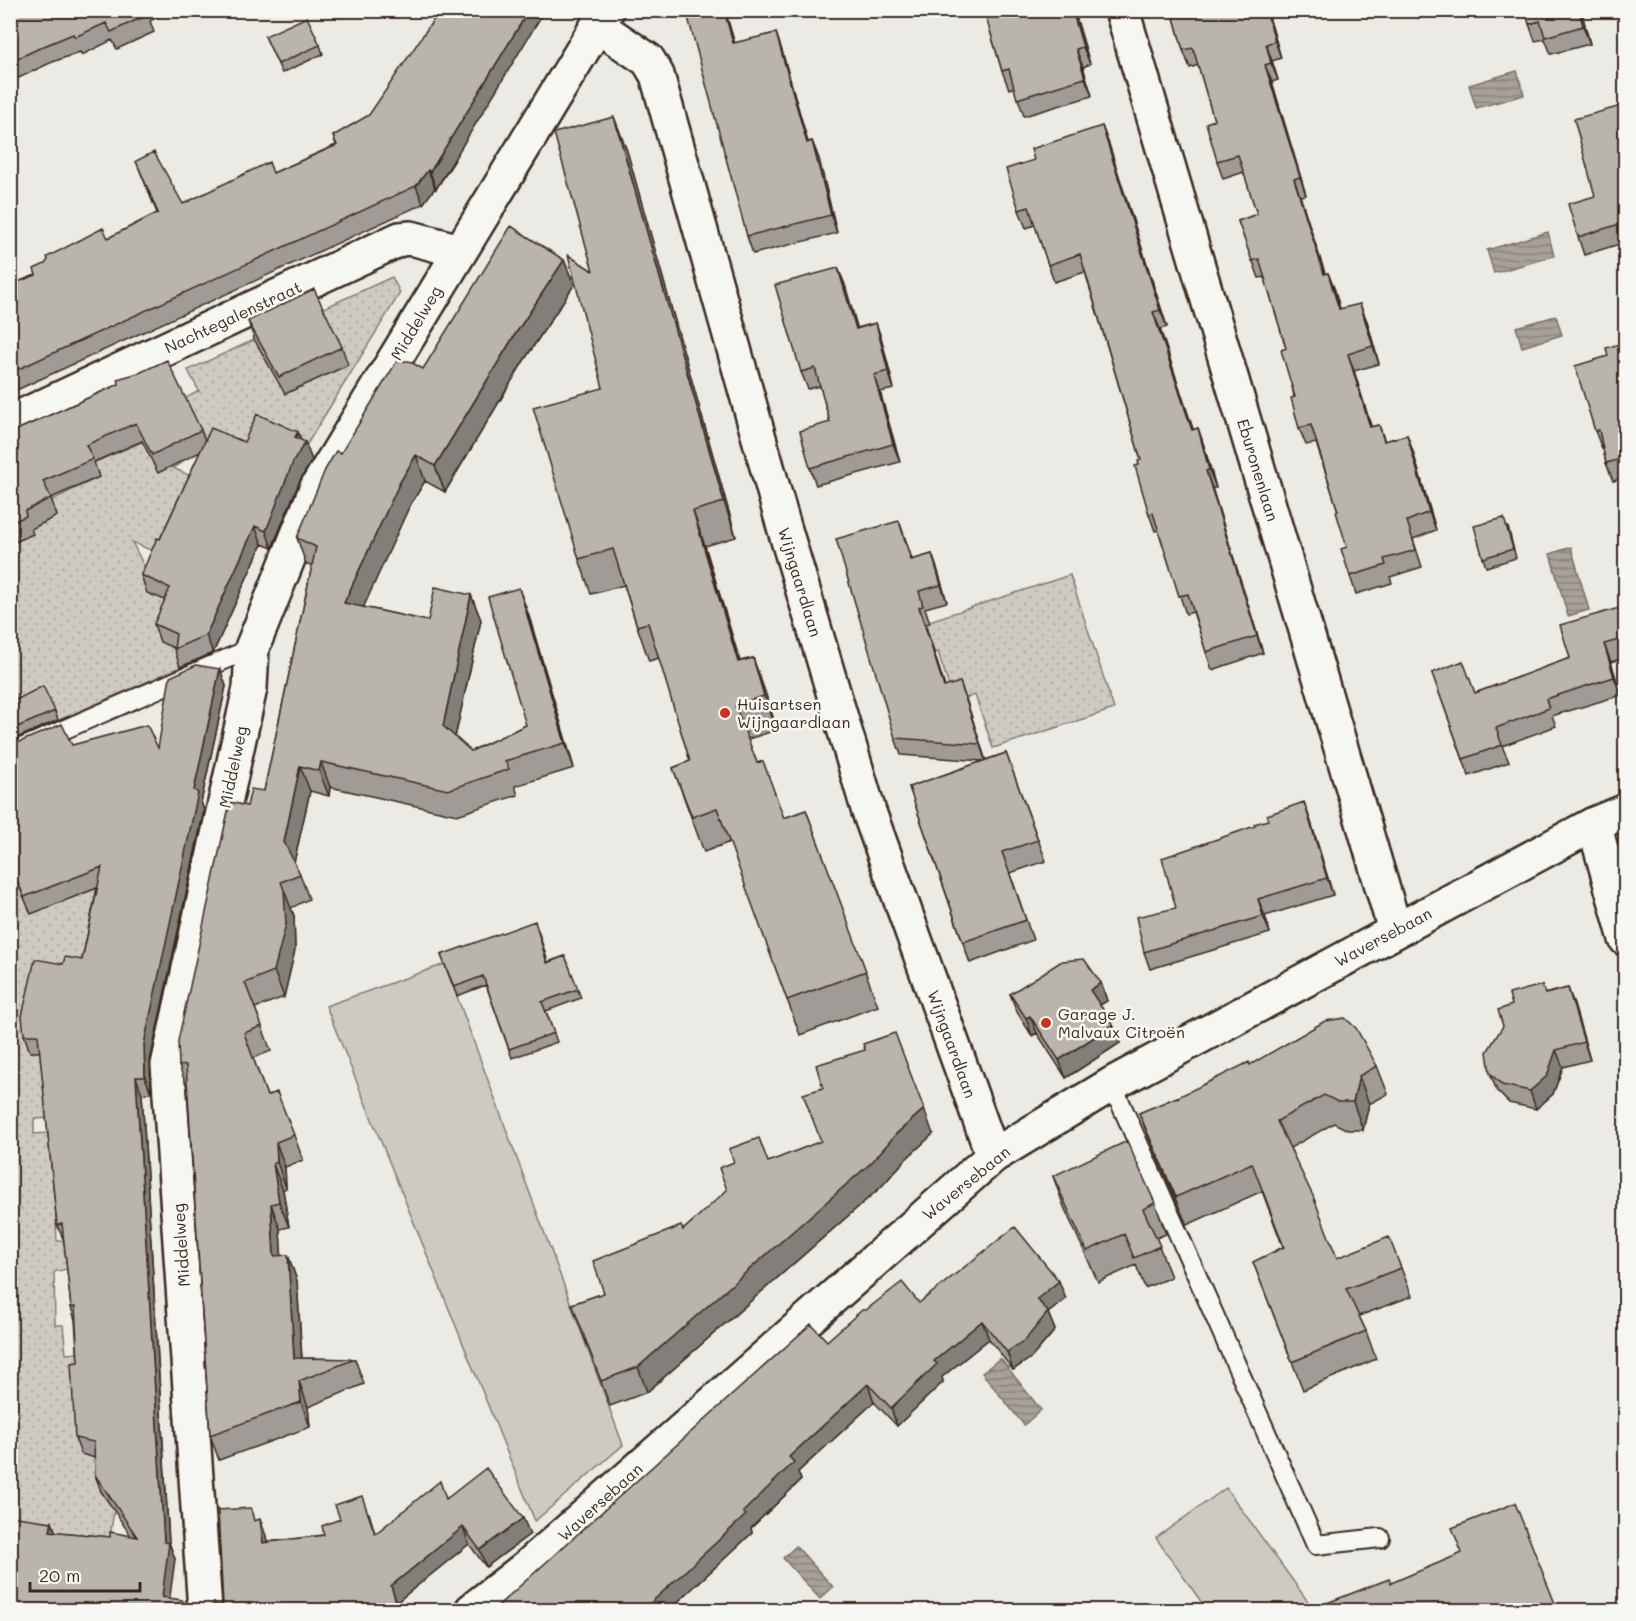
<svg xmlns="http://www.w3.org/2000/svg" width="1636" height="1621" font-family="Mali,sans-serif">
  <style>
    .grass { fill: #cdcac4; stroke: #847a71; stroke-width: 1.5 }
    .garden { fill: url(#garden-dots); stroke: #847a71; stroke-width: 1.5 }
    .water { fill: url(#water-rules); stroke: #7c7167; stroke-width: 1.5 }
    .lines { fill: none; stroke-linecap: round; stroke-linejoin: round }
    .service-casing { stroke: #3b2a1e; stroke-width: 22 }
    .minor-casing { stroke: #3b2a1e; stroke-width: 38 }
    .service { stroke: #f6f6f2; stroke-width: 18 }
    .minor { stroke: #f6f6f2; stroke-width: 33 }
    .wall { fill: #a09b96; stroke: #3b2a1e; stroke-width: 1.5 }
    .shaded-wall { fill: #827e7a; stroke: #3b2a1e; stroke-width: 1.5 }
    .building { fill: #bab4ae; stroke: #3b2a1e; stroke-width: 1.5 }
    .poi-dot { fill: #c8321e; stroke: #f6f6f2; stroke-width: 2 }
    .labels { text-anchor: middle; stroke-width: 5; stroke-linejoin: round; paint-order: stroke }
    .street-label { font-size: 16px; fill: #3b2a1e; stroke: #f6f6f2 }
    .poi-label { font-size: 16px; fill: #3b2a1e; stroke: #f6f6f2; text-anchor: start }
  </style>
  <defs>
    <pattern id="garden-dots" width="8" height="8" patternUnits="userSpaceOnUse" patternTransform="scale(1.5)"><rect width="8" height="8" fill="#cdcac4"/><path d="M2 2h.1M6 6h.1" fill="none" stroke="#b1aea8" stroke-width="1.8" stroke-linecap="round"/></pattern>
    <pattern id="water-rules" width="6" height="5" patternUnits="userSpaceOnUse" patternTransform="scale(1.5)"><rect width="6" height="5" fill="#a8a198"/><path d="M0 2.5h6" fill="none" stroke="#8a837b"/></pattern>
  </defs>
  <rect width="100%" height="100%" fill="#ebeae5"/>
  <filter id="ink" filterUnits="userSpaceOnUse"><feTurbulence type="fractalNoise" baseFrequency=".0167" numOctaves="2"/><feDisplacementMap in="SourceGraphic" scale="12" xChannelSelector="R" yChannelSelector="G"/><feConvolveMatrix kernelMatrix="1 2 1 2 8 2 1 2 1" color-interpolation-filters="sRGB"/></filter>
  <g filter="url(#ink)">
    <path class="grass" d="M445,964L623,1445L535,1521L326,1006Z
      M1226,1488L1314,1610H1207L1156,1538Z"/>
    <path class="garden" d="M392,277L400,293L304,449L250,459L205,452L184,399L199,391L188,370Z
      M167,431L182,463L173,468L202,481L164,556L132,542L149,576L196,629L219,640L213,653L11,741V544L32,534L31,529L57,516L50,501L99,477L93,463Z
      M1070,575L1114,709L993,748L975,695L954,702L938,652L878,670L868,641Z
      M41,880L83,893L99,888L106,923L44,1052L73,1117L34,1119V1134L62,1132L82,1221L56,1224L57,1241H68L70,1268L54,1272L55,1325H63L66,1354L90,1352L101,1492L114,1510L106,1567L12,1532L14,1516L11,1515L10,893Z"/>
    <path class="water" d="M1517,71L1524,95L1476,108L1469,85Z
      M1548,232L1554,256L1494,273L1487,250Z
      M1556,316L1562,335L1522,347L1516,327Z
      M1571,547L1589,610L1568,616L1550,554Z
      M1000,1358L1041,1410L1024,1425L982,1373Z
      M796,1546L833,1587L820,1599L783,1558Z"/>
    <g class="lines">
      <defs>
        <path id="service" d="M10,753L252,648
          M1112,1084L1316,1545L1380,1538"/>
        <path id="minor" d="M1122,10L1395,930
          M598,26L648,60L657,75L782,520L869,812L993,1156
          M10,422L400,239L411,238L460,251
          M1594,824L1626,939
          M205,1610L168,1065L250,688L252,648L317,487L607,10
          M472,1610L528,1566L993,1156L1112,1084L1594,824L1626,811"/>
      </defs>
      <use href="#service" class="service-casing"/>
      <use href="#minor" class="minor-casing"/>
      <use href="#service" class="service"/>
      <use href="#minor" class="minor"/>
    </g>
    <path class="wall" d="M10,10H172L150,21L154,32L117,49L112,40L82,55L80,52L50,63L10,82Z
      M984,10H1074L1090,64L1083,67L1092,96L1024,116L1014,87L1009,89L1002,71Z
      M1172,10H1267L1281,58L1272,61L1278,80L1272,82L1306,195L1300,196L1325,274L1328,273L1340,309L1367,321L1379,364L1354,371L1371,427L1379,425L1385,441L1407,435L1413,452L1436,530L1413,539L1422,567L1390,577L1392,583L1356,594L1350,576L1347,547L1338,511L1316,443L1306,445L1299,428L1286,348L1265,277L1259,278L1238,221L1257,214L1244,172L1223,179L1217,161L1214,120L1198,65L1190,68L1183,50Z
      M1581,10L1590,44L1551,54L1545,39L1535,41L1529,24Z
      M776,33L782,51L808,142L812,141L819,159L837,233L753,254L747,236L735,43Z
      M265,36L320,45L323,54L282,73Z
      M1626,106V242L1584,255L1578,237L1595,196Z
      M369,115L455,160L436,189L435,188L423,204L10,393V285L36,275L157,213L136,161L183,204L273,173L336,145L333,136Z
      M614,117L627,151L736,537L705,546L740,661L753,658L765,692L777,730L748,739L757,763L784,818L806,810L878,1006L800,1035L730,842L704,852L673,768L690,761L659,658L649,661L637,626L624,585L591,594L579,559L603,388L593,271Z
      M1102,126L1167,327L1160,329L1193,430L1198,428L1204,446L1216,488H1212L1263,653L1212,670L1193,612L1186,614L1158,530L1155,531L1149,514L1139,465L1141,460L1085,272L1054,282L1035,225L1026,228L1019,210L1034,160Z
      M564,260L574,285L523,362L445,492L425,481L409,507L363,607L428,621L471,595L481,620L455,737L471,751L526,725L528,613L574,768L515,786L518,795L457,815L330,787L329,796L310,791L294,862L300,874L309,899L291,908L294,916L295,950L284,997L255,1008L271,1051L253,1058L267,1096L294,1135L303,1160L285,1167L286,1188L283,1190L289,1227L280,1229L281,1256L288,1255L297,1281L302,1358L355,1359L364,1384L308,1407L310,1427L219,1460L210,1435L187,1087L179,1066L247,806L264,791L312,566L306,564L297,538L341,453L423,369Z
      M838,268L845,285L857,328L876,323L882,341L894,389L880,392L900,462L816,485L810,468L830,422L820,386L808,389L801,372Z
      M248,321L342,347L348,365L285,394L254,339Z
      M1626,342V478L1613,481L1606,463L1603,448L1602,449L1595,431L1608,356Z
      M119,384L201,430L205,440L244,442L298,432L301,440L312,460L300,480L272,548L262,544L213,653L180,667L174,648L160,642L154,624L165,600L147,593L141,575L160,539L200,452L158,473L142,441L94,462L99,477L51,498L57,516L31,529L33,534L10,544V433Z
      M899,521L912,560L932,554L947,602L925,608L930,623L925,624L945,687L966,699L985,760L1006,753L1046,861L1010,873L1033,940L970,963L909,787L983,761L901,755L895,738Z
      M1508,527L1516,558L1486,567L1483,558Z
      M1626,606V657L1611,662L1621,695L1552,716L1556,726L1502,746L1509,762L1469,776L1432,673L1475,693L1570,658Z
      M220,669L226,686L201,802L204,810L150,1061L151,1093L142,1094L169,1542L175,1559L10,1611L55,1532L110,1537L131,1536L101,1491L95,1475V1458L81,1454L75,1438L78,1362L75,1320L71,1307L64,1241L57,1225L40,1052H30L24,1035L63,964L82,960L97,888L31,914L19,886L10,890V746L72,745L158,748Z
      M10,703L55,711L58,720L12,740L10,736Z
      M1310,819L1333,895L1265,916L1270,933L1150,969L1144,952L1176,908Z
      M538,930L548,962L565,956L581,998L546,1011L557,1042L512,1058L486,985L457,996L441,955Z
      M1101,983L1107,1001L1100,1005L1113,1025L1120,1043L1066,1078L1037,1033L1032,1036L1017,1012L1010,994Z
      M1542,985L1545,994L1568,988L1574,1005L1590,1060L1563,1067L1553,1094L1536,1109L1509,1103L1497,1091L1490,1073L1503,1026L1512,1005Z
      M1250,1065L1377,1066L1388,1094L1369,1104L1363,1130H1348L1334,1123L1290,1148L1337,1258L1401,1268L1412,1296L1359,1316L1366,1331L1376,1359L1303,1390L1253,1262L1283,1247L1262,1191L1187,1225L1150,1141L1139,1113L1179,1099Z
      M933,1134L906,1159L881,1187L647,1392L610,1406L572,1304L604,1293L768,1162Z
      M1053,1176L1155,1203L1166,1234L1156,1238L1171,1277L1145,1288L1136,1265L1098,1282L1064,1207Z
      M1066,1299L1048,1313L1055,1330L1032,1357L1013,1370L989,1339L942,1377L943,1382L897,1426L874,1402L798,1472L801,1480L751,1528L752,1533L668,1611H492L827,1341L919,1303Z
      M447,1498L530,1534L486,1567L469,1544L397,1602L400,1611H202L223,1605L256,1520L266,1536L267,1542L324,1535L369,1513L375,1533Z"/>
    <path class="shaded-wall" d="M529,10H545L436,189L430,172Z
      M724,10H725L740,61L733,43Z
      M1072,10H1074L1090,64L1083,47Z
      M1266,10H1267L1281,58L1275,41Z
      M1579,10H1581L1590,44L1583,26Z
      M776,33L782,51L813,161L807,143Z
      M1266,44L1272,61L1278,80L1271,63Z
      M1076,49L1083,67L1092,96L1085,78Z
      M1265,65L1272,82L1306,195L1300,177Z
      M614,117L627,151L736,537L724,502Z
      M1102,126L1109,144L1167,327L1160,310Z
      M812,141L819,159L837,233L831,215Z
      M428,170L435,188L423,204L416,186Z
      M1294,179L1300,196L1331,292L1324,274Z
      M564,260L574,285L523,362L445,492L435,466L514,336Z
      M838,268L845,285L863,347L856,329Z
      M1328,273L1335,290L1345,327L1339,309Z
      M1360,304L1367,321L1379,364L1373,346Z
      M1153,312L1160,329L1199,447L1192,430Z
      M876,323L882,341L894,389L888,371Z
      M1348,354L1354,371L1377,445L1370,427Z
      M874,375L880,392L900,462L893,444Z
      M1198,428L1204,446L1216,488L1209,470Z
      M298,432L303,446L305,442L312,460L300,480L272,548L266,531Z
      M1407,435L1413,452L1436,530L1429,512Z
      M416,455L425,481L409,507L354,628L344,603L400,482Z
      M1206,471L1212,488L1263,653L1257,636Z
      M693,511L705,546L750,697L738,662Z
      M899,521L905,538L918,577L911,560Z
      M255,526L262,544L213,653L206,635Z
      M932,554L938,571L947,602L941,585Z
      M519,588L528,613L574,768L565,743Z
      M471,595L481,620L452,751L443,726Z
      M919,607L925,624L950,704L944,687Z
      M1604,644L1611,662L1621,695L1614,677Z
      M753,658L765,692L777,730L764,696Z
      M220,669L226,686L201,802L204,810L150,1061L151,1093L145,1077L144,1044L194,790Z
      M960,682L966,699L986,761L980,744Z
      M321,762L330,787L329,796L319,771Z
      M300,766L310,791L293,867L284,842Z
      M1304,802L1310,819L1333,895L1327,878Z
      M284,890L294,916L295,950L284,997L274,971Z
      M1258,899L1265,916L1270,933L1263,916Z
      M1101,983L1107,1001L1096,1007L1090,990Z
      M1568,988L1574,1005L1590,1060L1584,1042Z
      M1030,1016L1037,1033L1032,1036L1026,1018Z
      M1113,1025L1120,1043L1066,1078L1059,1060Z
      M1556,1050L1563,1067L1553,1094L1536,1109L1530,1091Z
      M1359,1076L1369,1104L1363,1130L1353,1102Z
      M136,1077L142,1094L169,1545V1543L175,1559L168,1611L162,1597L164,1542Z
      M924,1109L933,1134L906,1159L881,1187L647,1392L638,1367Z
      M276,1142L285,1167L286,1188L277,1162Z
      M273,1164L283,1190L289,1227L279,1202Z
      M271,1204L280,1229L283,1281L274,1256Z
      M288,1255L297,1281L303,1380L294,1358Z
      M1059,1281L1066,1299L1048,1313L1055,1330L1032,1357L1013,1370L1007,1352L1037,1299Z
      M982,1321L989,1339L942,1377L943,1382L897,1426L891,1408L934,1361Z
      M299,1381L308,1407L310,1427L301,1402Z
      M868,1384L874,1402L798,1472L801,1480L751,1528L752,1533L668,1611H642L743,1512L789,1457Z
      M523,1518L530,1534L486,1567L480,1550Z
      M260,1519L266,1536L269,1559L263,1543Z
      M52,1522L58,1538L50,1531Z
      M463,1527L469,1544L397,1602L399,1611L391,1586Z"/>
    <path class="building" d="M10,10H145L147,15L111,32L106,23L75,37L73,34L44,46L10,62Z
      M440,10H529L448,143L430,172L428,170L416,186L10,373V285L36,275L34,269L45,264L48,260L47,257L103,228L108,238L158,213L136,161L154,152L183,204L269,162L273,173L337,145L333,136L369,115Z
      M686,10H724L733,43L776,33L807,143L812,141L831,215L747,236Z
      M984,10H1072L1083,47L1076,49L1085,78L1017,99L1009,69L1002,71Z
      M1172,10H1266L1275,41L1266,44L1271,63L1265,65L1300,177L1294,179L1324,274L1328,273L1339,309L1360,304L1373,346L1348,354L1370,427L1379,425L1384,441L1407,435L1429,512L1407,521L1416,550L1384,559L1386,565L1350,576L1341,549L1347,547L1336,512L1338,511L1311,425L1299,428L1291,398L1295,397L1281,350L1286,348L1259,259L1252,261L1238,221L1257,214L1238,155L1217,161L1206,123L1214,120L1193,48L1183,50Z
      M1525,10H1579L1583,26L1545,37L1540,21L1529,24Z
      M307,17L320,45L278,64L265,36Z
      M1625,105L1626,222L1578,237L1568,204L1595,196L1574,119Z
      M614,117L724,502L693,511L738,662L753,658L764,696L735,705L757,763L763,761L784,818L806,810L866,971L787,1000L717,808L692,817L673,768L690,761L648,623L637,626L613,549L579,559L533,407L603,388L568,255L593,271L554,133Z
      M1102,126L1160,310L1153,312L1192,430L1198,428L1209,470L1206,471L1257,636L1206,652L1188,594L1179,596L1153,513L1149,514L1135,466L1139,465L1138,461L1141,460L1080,254L1048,265L1029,207L1019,210L1006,169L1034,160L1031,149Z
      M511,226L564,260L514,336L435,466L416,455L400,482L344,603L428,621L435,587L471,595L443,726L471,751L526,725L488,597L519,588L565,743L505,761L509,769L448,790L321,762L319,771L300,766L284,842L300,874L281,882L284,890L286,924L274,971L245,983L262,1026L244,1033L267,1096L277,1092L294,1135L276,1142L277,1162L273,1164L279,1202L271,1204L274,1256L288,1255L294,1358L355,1359L299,1381L301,1402L210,1435L186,1065L179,1066L178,1041L230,802L247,806L251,789L264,791L316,547L297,538L325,470L336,451L341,453L397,361H409L423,369Z
      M838,268L856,329L876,323L888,371L874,375L893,444L810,468L800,431L830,422L815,368L801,372L775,285Z
      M314,289L342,347L279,377L248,321Z
      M1626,342V458L1606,463L1599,430L1595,431L1575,366L1608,356L1606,348Z
      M167,360L201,430L152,455L136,423L86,445L93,459L43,481L51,498L25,511L26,516L10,523V433L119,384L117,379L139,373Z
      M257,414L298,432L295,437L305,442L293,462L266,531L255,526L206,635L174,649L176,634L154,624L170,588L141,575L157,538L160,539L211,428L244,442Z
      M1504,518L1513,549L1483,558L1474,526Z
      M899,521L911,560L932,554L941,585L919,591L923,606L919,607L944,687L960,682L980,744L895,738L836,539Z
      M1626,606V638L1604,644L1614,677L1546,699L1549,708L1496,728L1502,745L1463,759L1432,673L1463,661L1475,693L1570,658L1560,625Z
      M196,665L220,669L194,790L198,793L144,1044L145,1077H136L164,1542L169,1543L162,1597L182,1600L190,1610L193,1611H10V1516L52,1522L50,1531L110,1537V1532L137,1537L95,1475L94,1442L75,1438L71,1363L78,1362L75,1307H71L62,1224L57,1225L38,1035H24L22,1016L35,959L63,964L65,957L82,960L102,867L24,897L13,870L10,871V746L62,724L72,745L147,725L158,748L170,677Z
      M43,686L55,711L10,730V703Z
      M1006,753L1038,840L1002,852L1026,920L963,942L909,787Z
      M1304,802L1327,878L1258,899L1263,916L1144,952L1136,917L1176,908L1162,858L1255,826L1254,824L1268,820L1267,815Z
      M535,921L547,963L565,956L578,989L542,1002L554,1033L509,1049L483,976L454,987L441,955Z
      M1084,959L1101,983L1090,990L1113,1025L1059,1060L1030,1016L1026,1018L1010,994L1062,961Z
      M1542,985L1545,994L1568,988L1584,1042L1556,1050L1547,1076L1530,1091L1502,1085L1490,1073L1487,1052L1503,1026L1498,1010L1512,1005L1509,994Z
      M1345,1018L1356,1028L1377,1066L1359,1076L1353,1102H1338L1324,1095L1277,1121L1313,1196L1337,1258L1389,1237L1401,1268L1346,1289L1366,1331L1292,1362L1253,1262L1284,1247L1252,1163L1176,1197L1139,1113L1177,1097L1179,1099L1178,1097L1249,1062L1250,1065L1325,1021Z
      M895,1033L924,1109L897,1133L872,1162L638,1367L601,1381L572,1304L604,1293L593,1261L681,1226L683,1230L727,1190L719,1168L734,1162L729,1149L759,1138L768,1162L821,1141L803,1094L823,1088L816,1065L865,1050L863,1044Z
      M1127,1141L1155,1203L1143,1209L1160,1246L1134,1258L1124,1234L1087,1251L1053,1176Z
      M1015,1227L1059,1281L1037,1299L1048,1312L1026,1339L1007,1352L982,1321L934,1361L937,1364L891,1408L868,1384L789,1457L794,1462L743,1512L746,1515L642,1611H492L811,1324L827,1341L862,1310H866L902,1282L919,1303Z
      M486,1468L523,1518L480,1550L463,1527L391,1586L399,1611H202L214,1604L223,1605L218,1510L251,1508L254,1521L260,1519L263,1543L324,1535L322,1526L340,1519L335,1505L362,1496L375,1534L440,1481L446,1499Z
      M1515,1503L1558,1611H1321L1319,1606L1389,1579L1391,1583L1462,1553L1452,1528Z"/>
  </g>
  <g class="poi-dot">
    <circle cx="725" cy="713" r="6"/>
    <circle cx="1046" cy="1023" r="6"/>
  </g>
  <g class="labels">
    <g class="street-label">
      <text transform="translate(233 317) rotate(-25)" y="6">Nachtegalenstraat</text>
      <text transform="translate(416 323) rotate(-59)" y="6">Middelweg</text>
      <text transform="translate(1258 470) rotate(73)" y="6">Eburonenlaan</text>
      <text transform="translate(800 582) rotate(73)" y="6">Wijngaardlaan</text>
      <text transform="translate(233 767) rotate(-78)" y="6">Middelweg</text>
      <text transform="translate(1383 937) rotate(-28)" y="6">Waversebaan</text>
      <text transform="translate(952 1044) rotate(70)" y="6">Wijngaardlaan</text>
      <text transform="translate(966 1183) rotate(-39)" y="6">Waversebaan</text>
      <text transform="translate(181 1245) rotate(-94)" y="6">Middelweg</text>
      <text transform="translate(600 1502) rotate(-42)" y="6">Waversebaan</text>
    </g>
    <g class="poi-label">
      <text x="737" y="710">Huisartsen<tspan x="737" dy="18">Wijngaardlaan</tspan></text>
      <text x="1058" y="1020">Garage J.<tspan x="1058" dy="18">Malvaux Citroën</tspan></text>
    </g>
  </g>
  <rect width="1636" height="1621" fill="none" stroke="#f6f6f2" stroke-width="36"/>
  <rect x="18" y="18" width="1600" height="1585" fill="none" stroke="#3b2a1e" stroke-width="2" filter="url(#ink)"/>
  <path d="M30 1582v9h110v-9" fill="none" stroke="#3b2a1e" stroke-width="3"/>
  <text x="39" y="1582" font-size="18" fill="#3b2a1e" stroke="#f6f6f2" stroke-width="4.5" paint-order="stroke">20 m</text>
</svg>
